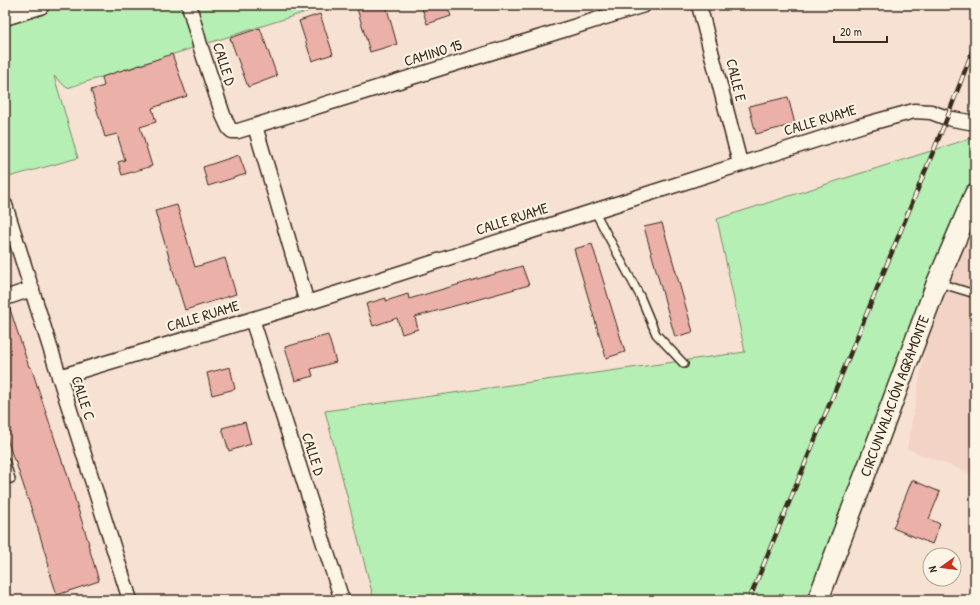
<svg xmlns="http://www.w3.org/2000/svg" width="980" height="605" font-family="'Patrick Hand',sans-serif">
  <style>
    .built { fill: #f3d3c6 }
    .green { fill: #b5efb3; stroke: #788c68 }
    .building { fill: #ebb1a9; stroke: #3b2a1e }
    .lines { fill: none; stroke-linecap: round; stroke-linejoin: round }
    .service-casing { stroke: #3b2a1e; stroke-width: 10 }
    .minor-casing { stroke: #3b2a1e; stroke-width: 17 }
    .tertiary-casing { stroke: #3b2a1e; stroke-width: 21 }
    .secondary-casing { stroke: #3b2a1e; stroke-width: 23 }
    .service { stroke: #fcf5e5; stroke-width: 7 }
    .minor { stroke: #fcf5e5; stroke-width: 14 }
    .tertiary { stroke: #fcf5e5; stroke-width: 18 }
    .secondary { stroke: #fcf5e5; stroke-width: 20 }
    .rail-casing { stroke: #3b2a1e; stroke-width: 4.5 }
    .rail { stroke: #fcf5e5; stroke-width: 3; stroke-dasharray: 9; stroke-linecap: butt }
    .labels { text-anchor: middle; stroke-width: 4; stroke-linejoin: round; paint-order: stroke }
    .street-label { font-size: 15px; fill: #3b2a1e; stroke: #fcf5e5 }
  </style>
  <rect width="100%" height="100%" fill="#f7e1d3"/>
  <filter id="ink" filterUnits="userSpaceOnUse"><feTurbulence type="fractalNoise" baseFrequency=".025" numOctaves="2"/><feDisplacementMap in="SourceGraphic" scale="8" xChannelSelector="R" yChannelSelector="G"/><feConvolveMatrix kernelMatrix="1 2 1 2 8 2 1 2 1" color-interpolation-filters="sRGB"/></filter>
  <g filter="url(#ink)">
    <path class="built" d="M975,224V475L907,449L937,283Z"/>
    <path class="green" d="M40,5H328L67,88L54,76L78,158L5,178V16Z
      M975,137V202L822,600H374L325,411L745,352L717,219Z"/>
    <path class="building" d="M356,5H386L397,44L370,52Z
      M421,5H447L451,16L427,24Z
      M320,14L333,54L312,61L299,21Z
      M260,28L277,76L248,87L230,38Z
      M172,54L187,96L152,108L156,122L140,127L152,166L122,175L118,162L125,160L117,134L105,137L91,90L104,86L102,77L126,69V70Z
      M788,97L795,124L756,134L749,106Z
      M239,155L246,174L208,186L203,167Z
      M177,205L195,267L225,258L236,294L185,310L155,211Z
      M662,223L693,332L675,337L644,227Z
      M592,244L625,352L606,358L574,249Z
      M522,266L529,285L415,317L418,329L402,334L397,318L373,326L366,304L386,298V301L408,294L409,299Z
      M5,306H9L29,367H31L63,464H64L89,544H88L99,581L57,595L48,567L49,566L38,529L15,460H14L5,433Z
      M328,335L336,362L311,369L313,376L295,381L285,347Z
      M230,367L235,389L212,395L207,373Z
      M245,422L251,444L229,451L222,428Z
      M912,480L940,492L929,519L940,524L932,544L893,528Z"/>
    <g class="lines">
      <defs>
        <path id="service" d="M594,210L640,296L656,334L684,364
          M939,283L975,294
          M5,461L11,479"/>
        <path id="minor" d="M189,5L200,45L223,115L229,128L232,131H238L644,5
          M699,5L740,163
          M255,126L307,303
          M5,205L130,600
          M5,298L32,289
          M252,319L342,600
          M59,377L307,303L863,125L914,111L931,112L947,118L975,123"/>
        <path id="tertiary" d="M5,16L40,5"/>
        <g id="secondary">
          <path id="s1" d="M818,600L937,283L975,194"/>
        </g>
      </defs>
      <use href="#service" class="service-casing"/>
      <use href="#minor" class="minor-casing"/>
      <use href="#tertiary" class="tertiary-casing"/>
      <use href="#secondary" class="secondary-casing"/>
      <use href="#service" class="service"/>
      <use href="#minor" class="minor"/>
      <use href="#tertiary" class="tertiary"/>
      <use href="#secondary" class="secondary"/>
      <defs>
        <path id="rail" d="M749,600L947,118L975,44"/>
      </defs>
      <use href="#rail" class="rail-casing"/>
      <use href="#rail" class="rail"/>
    </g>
  </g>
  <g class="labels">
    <g class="street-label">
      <text transform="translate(433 53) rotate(-17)" y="5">CAMINO 15</text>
      <text transform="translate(224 64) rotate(72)" y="5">CALLE D</text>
      <text transform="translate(736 80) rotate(76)" y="5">CALLE E</text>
      <text transform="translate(820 120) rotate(-17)" y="5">CALLE RUAME</text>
      <text transform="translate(512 219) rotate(-18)" y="5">CALLE RUAME</text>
      <text transform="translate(203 316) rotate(-17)" y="5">CALLE RUAME</text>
      <text dy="5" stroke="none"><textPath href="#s1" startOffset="218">CIRCUNVALACIÓN AGRAMONTE</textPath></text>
      <text transform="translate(83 398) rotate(72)" y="5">CALLE C</text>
      <text transform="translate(313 454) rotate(72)" y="5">CALLE D</text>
    </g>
  </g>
  <rect width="980" height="605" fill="none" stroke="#fcf5e5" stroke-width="20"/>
  <rect x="10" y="10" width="960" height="585" fill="none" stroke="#3b2a1e" stroke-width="1.5" filter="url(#ink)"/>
  <g transform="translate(942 567) rotate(256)"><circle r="19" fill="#fcf5e5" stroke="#afa495"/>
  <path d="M0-3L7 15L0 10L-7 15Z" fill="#c8321e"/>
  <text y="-6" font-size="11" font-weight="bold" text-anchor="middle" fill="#3b2a1e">N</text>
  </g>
  <path d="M834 36v6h53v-6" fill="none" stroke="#3b2a1e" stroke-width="2"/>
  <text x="840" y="36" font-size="12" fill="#3b2a1e" stroke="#fcf5e5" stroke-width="3" paint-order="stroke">20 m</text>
</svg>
